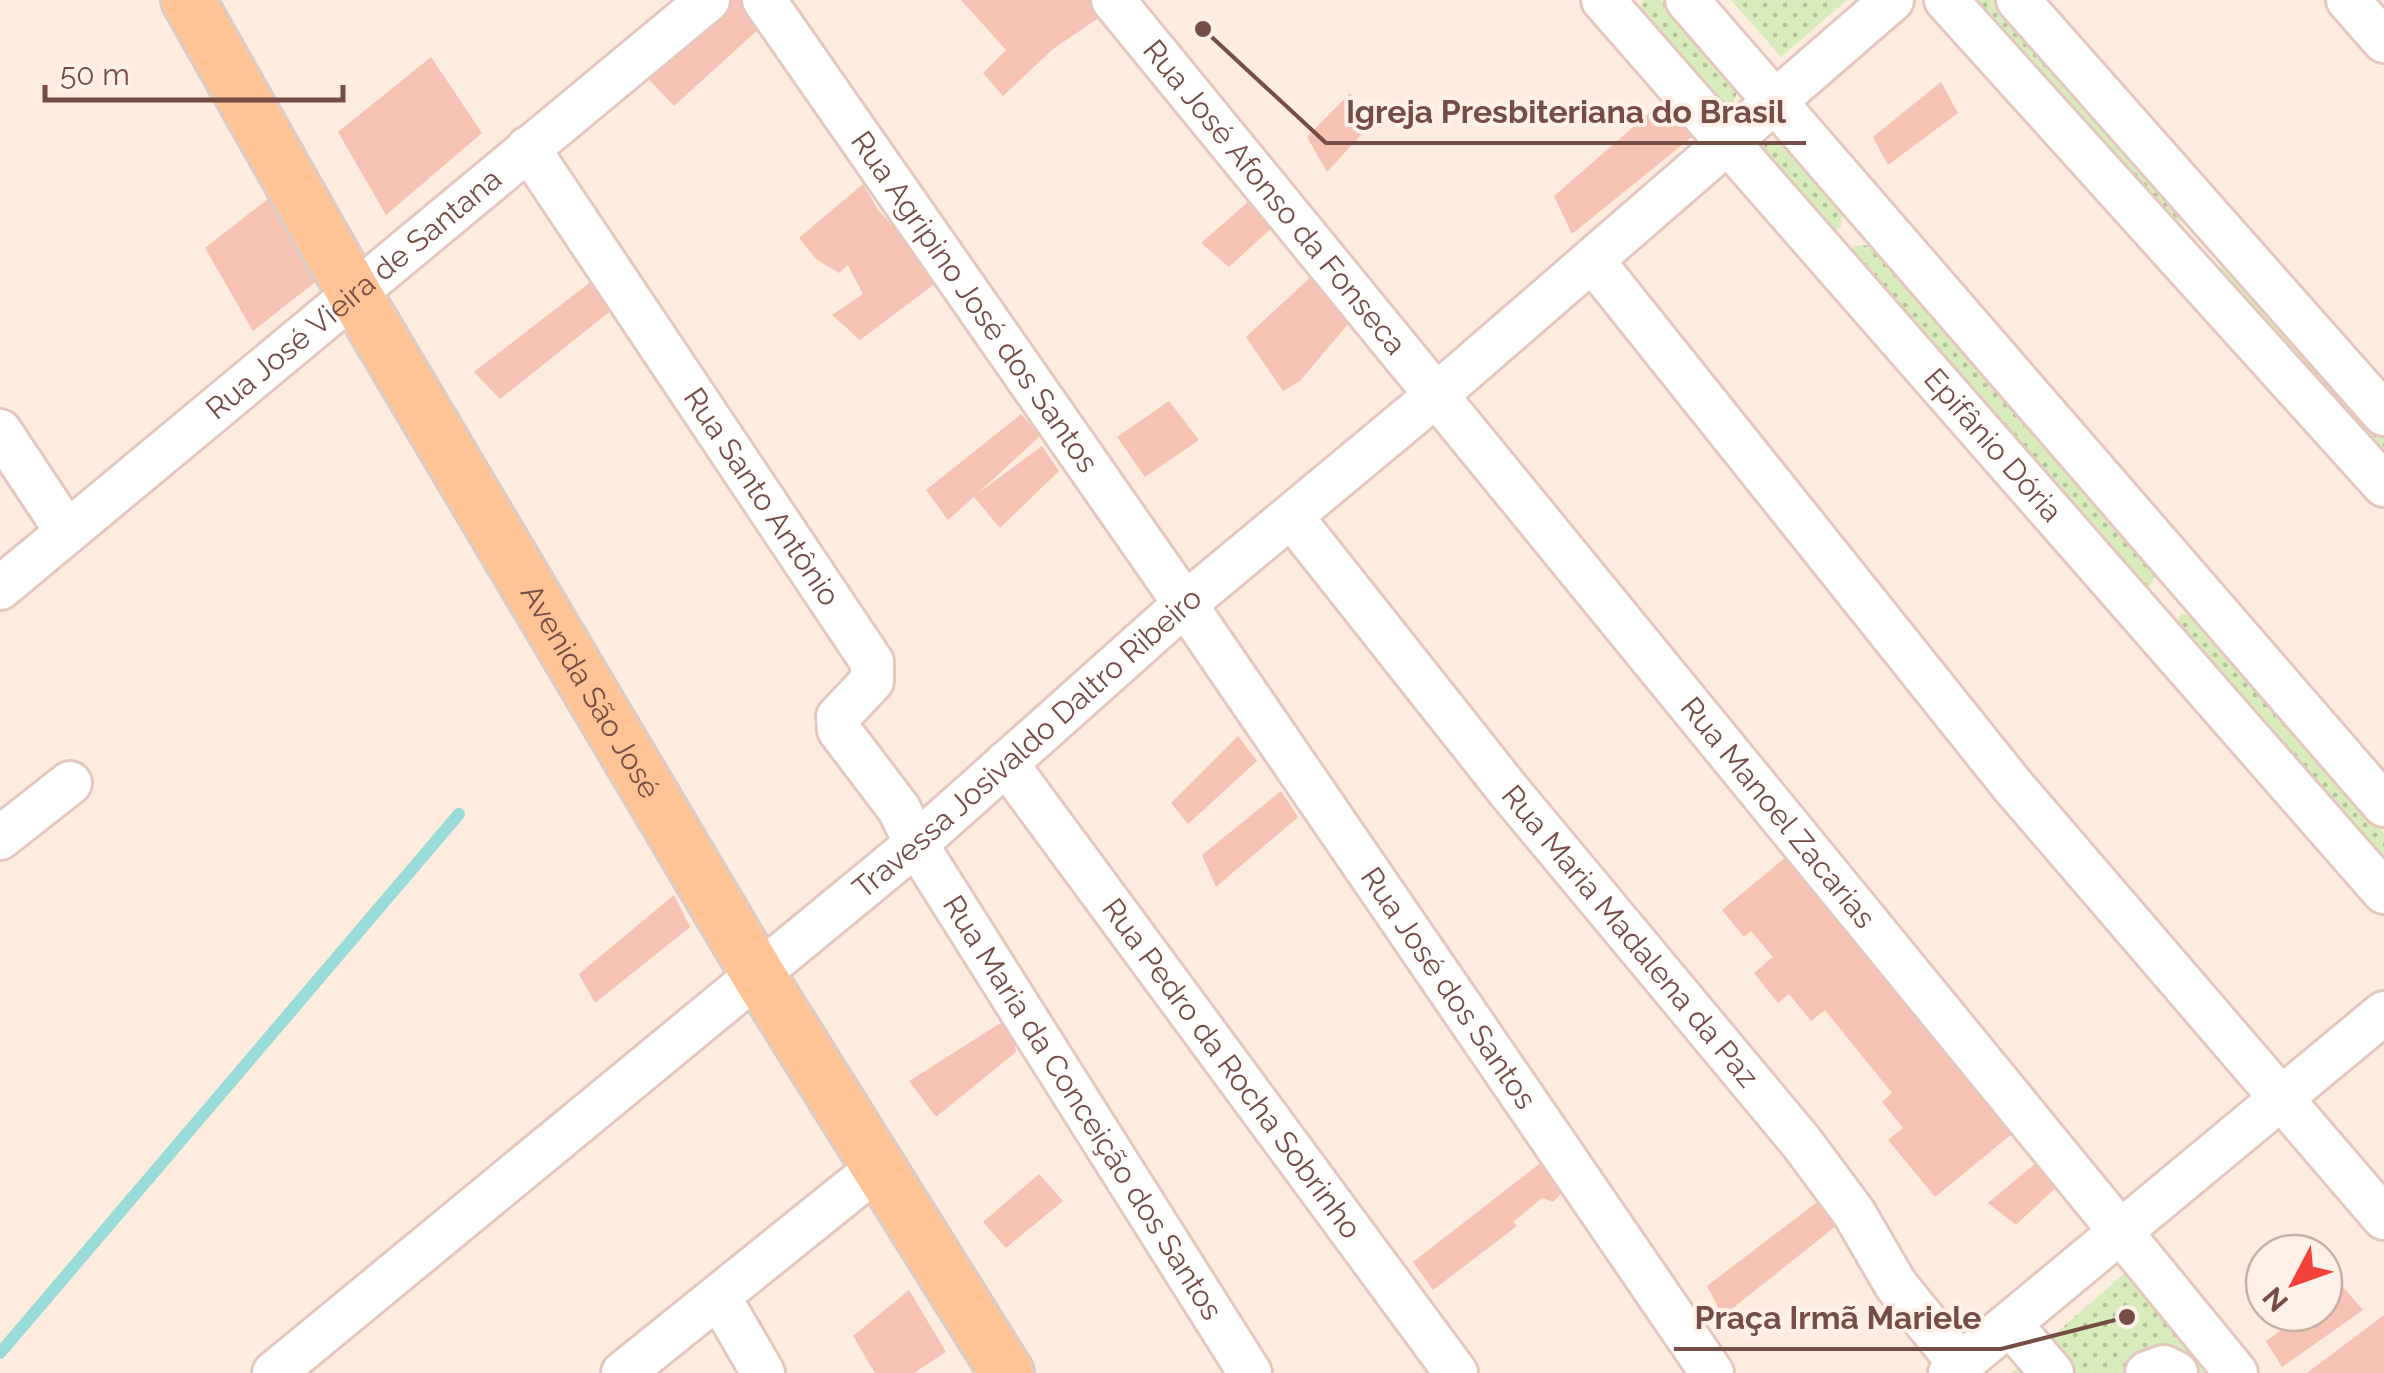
<svg xmlns="http://www.w3.org/2000/svg" width="2384" height="1373" font-family="Raleway,sans-serif">
  <style>
    .grass { fill: url(#grass-dots) }
    .lines { fill: none; stroke-linecap: round; stroke-linejoin: round }
    .stream { stroke: #98dbd9; stroke-width: 12 }
    .building { fill: #f5c2b4 }
    .minor-casing { stroke: #e4c8bd; stroke-width: 48 }
    .major-casing { stroke: #d9cdcb; stroke-width: 58 }
    .minor { stroke: #fff; stroke-width: 42 }
    .major { stroke: #ffc395; stroke-width: 52 }
    .labels { text-anchor: middle; stroke-width: 8; stroke-linejoin: round; paint-order: stroke }
    .street-label { font-size: 30px; fill: #764d45; stroke: #fff1e7 }
    .leader { fill: none; stroke: #764d45; stroke-width: 4 }
    .callout-dot { fill: #764d45; stroke: #fff1e7; stroke-width: 4 }
    .callout-label { font-size: 32px; text-anchor: middle; font-weight: bold; fill: #764d45; stroke: #fff1e7; stroke-width: 8; stroke-linejoin: round; paint-order: stroke }
  </style>
  <defs>
    <pattern id="grass-dots" width="8" height="8" patternUnits="userSpaceOnUse" patternTransform="scale(2.5)"><rect width="8" height="8" fill="#d9ecbd"/><path d="M2 2h.1M6 6h.1" fill="none" stroke="#b5c19b" stroke-width="1.8" stroke-linecap="round"/></pattern>
  </defs>
  <rect width="100%" height="100%" fill="#feecdf"/>
  <path class="grass" d="M1643,0H1661L1739,87L1732,106L1718,109L1639,13Z
    M1731,0H1847L1781,57Z
    M1968,0H1996L2185,213L2171,233Z
    M1776,140L1842,212L1841,227L1832,231L1765,153L1764,144Z
    M1870,245L2155,576L2148,589L1853,255V246Z
    M2230,258L2384,432V464L2214,274Z
    M2181,613L2195,616L2384,833V861L2177,624Z
    M2136,1263L2224,1373H2011Z"/>
  <g class="lines">
    <path class="stream" d="M0,1353L459,814"/>
  </g>
  <path class="building" d="M728,0H757L771,18L674,106L641,71Z
    M961,0H1089L1103,15L1053,49L1003,96L983,73L1006,50Z
    M431,57L482,133L386,215L338,132Z
    M1941,82L1958,113L1888,165L1873,137Z
    M1350,93L1371,124L1327,172L1307,137Z
    M1670,95L1698,132L1572,234L1554,196Z
    M863,184L878,210L921,256L933,285L860,340L832,315L863,294L848,265L839,273L816,259L799,238Z
    M274,194L323,276L253,331L205,248Z
    M1255,196L1276,224L1229,267L1201,243Z
    M1316,272L1354,317L1300,381L1283,391L1246,337Z
    M597,277L613,309L500,399L474,372Z
    M1169,401L1199,440L1145,477L1117,437Z
    M1021,414L1040,436L977,494L1042,446L1059,471L1000,528L974,497L948,520L926,490Z
    M1238,736L1257,761L1188,824L1171,803Z
    M1281,791L1298,817L1216,887L1202,855Z
    M1792,852L2018,1129L1935,1197L1888,1140L1903,1128L1882,1102L1892,1093L1825,1010L1811,1021L1789,994L1778,1003L1754,973L1773,957L1751,931L1744,937L1722,910Z
    M674,895L690,927L595,1003L579,974Z
    M1010,1017L1016,1052L936,1117L909,1081Z
    M2043,1157L2065,1179L2016,1225L1988,1203Z
    M1547,1158L1572,1182L1553,1202L1542,1198L1513,1222L1517,1226L1433,1290L1413,1262Z
    M1039,1174L1063,1201L1006,1248L983,1222Z
    M1829,1193L1846,1218L1723,1316L1707,1286Z
    M2343,1287L2363,1310L2282,1367L2266,1341L2306,1313H2324V1301Z
    M909,1290L946,1352L914,1373H875L853,1336Z
    M2384,1315V1373H2307Z"/>
  <g class="lines">
    <defs>
      <g id="minor">
        <path id="s1" d="M764,0L1185,604L1712,1373"/>
        <path id="s2" d="M1113,0L2236,1373"/>
        <path id="s3" d="M1603,0L2384,892"/>
        <path d="M1687,0L2384,805"/>
        <path d="M1946,0L2384,485"/>
        <path d="M2018,0L2384,414"/>
        <path d="M2348,0L2384,41"/>
        <path id="s4" d="M528,148L872,662V681L838,717L839,730L899,809L916,844L1250,1373"/>
        <path d="M1592,260L2012,785L2384,1218"/>
        <path d="M0,431L67,532"/>
        <path id="s5" d="M1291,516L1509,791L1802,1143L1854,1213L1896,1285L1960,1364"/>
        <path id="s6" d="M0,588L708,0"/>
        <path id="s7" d="M1006,763L1456,1373"/>
        <path d="M0,838L70,783"/>
        <path d="M719,1297L763,1373"/>
        <path d="M2010,1324L2052,1373"/>
        <path id="s8" d="M274,1373L916,844L1185,604L1434,397L1892,0"/>
        <path d="M623,1373L880,1166"/>
        <path d="M1950,1373L2384,1013"/>
        <path d="M2147,1373L2164,1367L2176,1373"/>
      </g>
      <g id="major">
        <path id="s9" d="M188,0L354,293L759,976L1007,1373"/>
      </g>
    </defs>
    <use href="#minor" class="minor-casing"/>
    <use href="#major" class="major-casing"/>
    <use href="#minor" class="minor"/>
    <use href="#major" class="major"/>
  </g>
  <g class="labels">
    <g class="street-label">
      <text dy="10" stroke="none"><textPath href="#s2" startOffset="255">Rua José Afonso da Fonseca</textPath></text>
      <text dy="10" stroke="none"><textPath href="#s6" startOffset="460">Rua José Vieira de Santana</textPath></text>
      <text dy="10" stroke="none"><textPath href="#s1" startOffset="368">Rua Agripino José dos Santos</textPath></text>
      <text dy="10" stroke="none"><textPath href="#s3" startOffset="592">Epifânio Dória</textPath></text>
      <text dy="10" stroke="none"><textPath href="#s4" startOffset="420">Rua Santo Antônio</textPath></text>
      <text dy="10" stroke="none"><textPath href="#s9" startOffset="800">Avenida São José</textPath></text>
      <text dy="10" stroke="none"><textPath href="#s8" startOffset="982">Travessa Josivaldo Daltro Ribeiro</textPath></text>
      <text dy="10" stroke="none"><textPath href="#s2" startOffset="1050">Rua Manoel Zacarias</textPath></text>
      <text dy="10" stroke="none"><textPath href="#s5" startOffset="540">Rua Maria Madalena da Paz</textPath></text>
      <text dy="10" stroke="none"><textPath href="#s1" startOffset="1202">Rua José dos Santos</textPath></text>
      <text dy="10" stroke="none"><textPath href="#s7" startOffset="380">Rua Pedro da Rocha Sobrinho</textPath></text>
      <text dy="10" stroke="none"><textPath href="#s4" startOffset="1150">Rua Maria da Conceição dos Santos</textPath></text>
    </g>
  </g>
  <path class="leader" d="M1203 29L1326 143H1806M2127 1317L2001 1349H1674"/>
  <g class="callout-dot">
    <circle cx="1203" cy="29" r="10"/>
    <circle cx="2127" cy="1317" r="10"/>
  </g>
  <g class="callout-label">
    <text x="1566" y="123">Igreja Presbiteriana do Brasil</text>
    <text x="1838" y="1329">Praça Irmã Mariele</text>
  </g>
  <g transform="translate(2294 1283) rotate(229)"><circle r="48" fill="#fff1e7" stroke="#c8afa6" stroke-width="2.5"/>
  <path d="M0-8L18 38L0 25L-18 38Z" fill="#f2403a"/>
  <text y="-15" font-size="28" font-weight="bold" text-anchor="middle" fill="#764d45">N</text>
  </g>
  <path d="M45 85v15h298v-15" fill="none" stroke="#764d45" stroke-width="5"/>
  <text x="60" y="85" font-size="30" fill="#764d45" stroke="#fff1e7" stroke-width="8" paint-order="stroke">50 m</text>
</svg>
